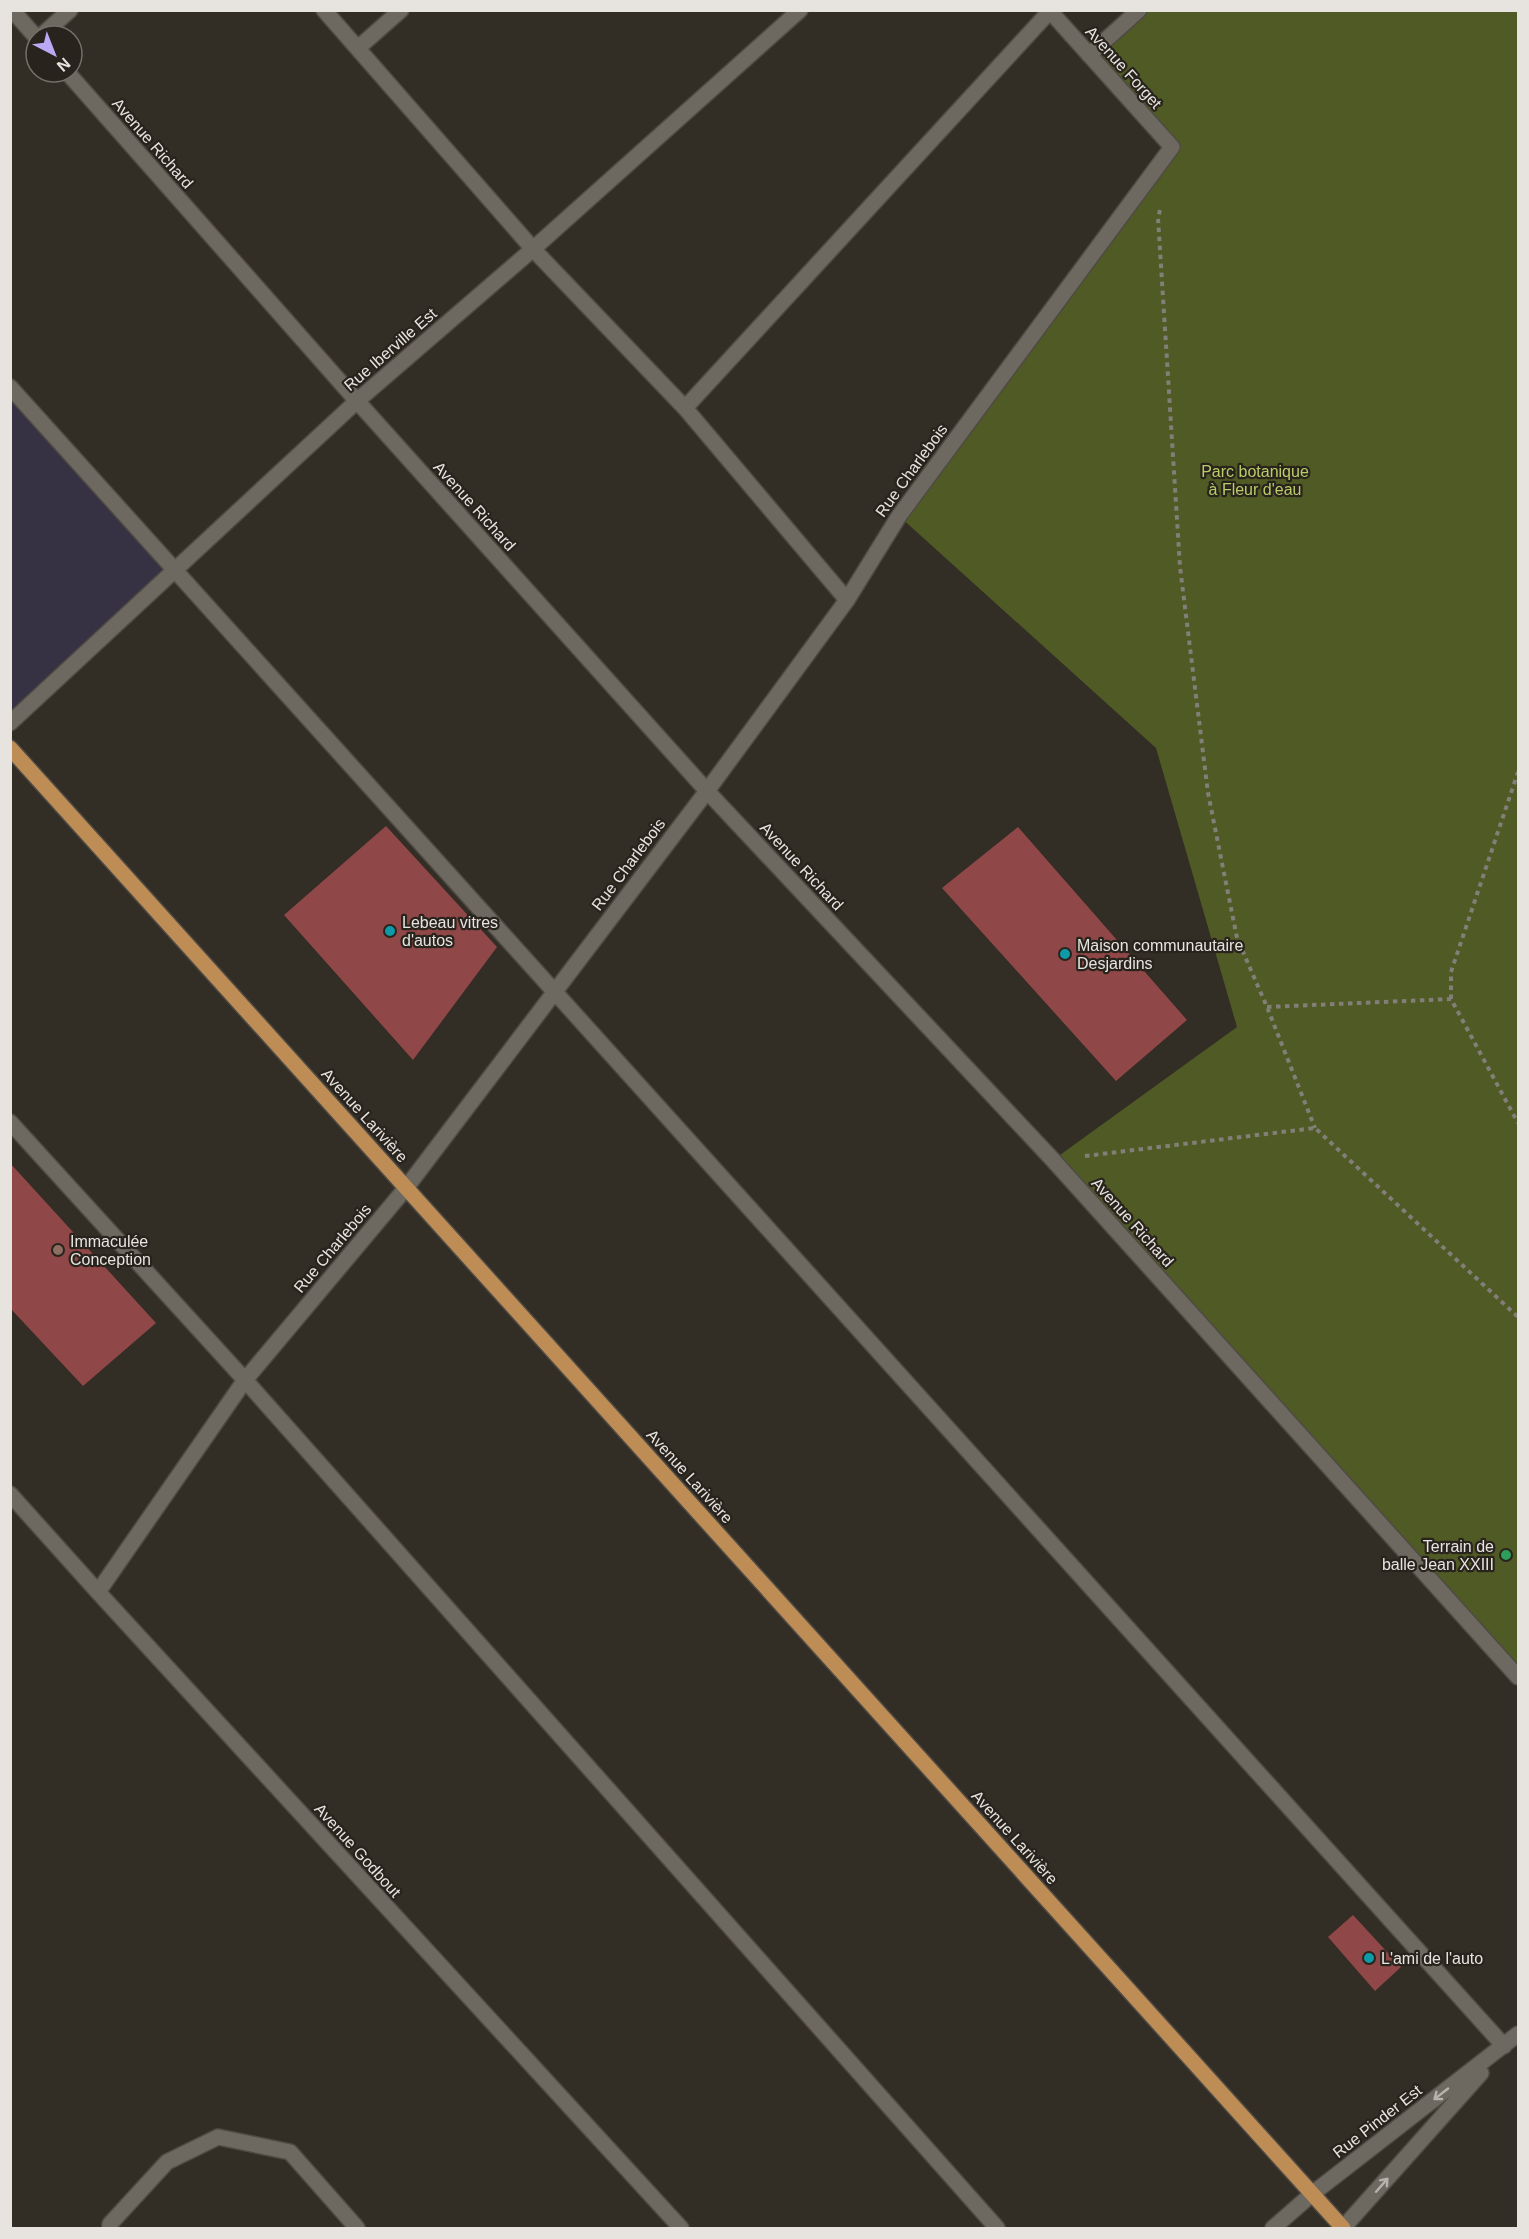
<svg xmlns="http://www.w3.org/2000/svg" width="1529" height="2239" font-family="Arial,sans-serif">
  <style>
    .commercial { fill: #373243 }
    .green { fill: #505a24 }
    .building { fill: #904747 }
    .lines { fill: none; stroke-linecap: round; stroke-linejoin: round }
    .minor-casing { stroke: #4f4b44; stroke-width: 18 }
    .major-casing { stroke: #4f4b44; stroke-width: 18 }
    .path { stroke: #827e78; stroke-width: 4; stroke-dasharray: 4.5 4.5; stroke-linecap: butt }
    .minor { stroke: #6e6960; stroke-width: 15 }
    .major { stroke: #be8d55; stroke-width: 15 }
    .oneway { stroke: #b7b3ac }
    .culture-dot { fill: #0f9aa8; stroke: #28231c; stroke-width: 2 }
    .education-dot { fill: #8d6e63; stroke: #28231c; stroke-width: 2 }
    .leisure-dot { fill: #2e9e5b; stroke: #28231c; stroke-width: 2 }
    .labels { text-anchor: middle; stroke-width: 4.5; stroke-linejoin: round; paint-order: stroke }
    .street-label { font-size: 16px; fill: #e7e4df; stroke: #28231c }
    .park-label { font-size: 16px; fill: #bacc67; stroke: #28231c }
    .poi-label { font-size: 16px; fill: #e7e4df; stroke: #28231c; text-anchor: start }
  </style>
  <rect width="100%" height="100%" fill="#322d25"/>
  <path class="commercial" d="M11,387L175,568L11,723Z"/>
  <path class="green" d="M1139,11H1518V1677L1053,1160L1237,1027L1156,748L899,516L1172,148L1089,55Z"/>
  <path class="building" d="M386,826L497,947L413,1060L284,915Z
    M1018,827L1187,1020L1116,1081L942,888Z
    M10,1163L156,1323L83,1386L10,1308Z
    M1353,1915L1401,1967L1375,1991L1328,1937Z"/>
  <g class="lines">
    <defs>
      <path id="minor" d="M12,10L36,37
        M324,10L533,249L685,408L847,600
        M41,36L70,10
        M358,48L401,10
        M1089,55L1139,10
        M67,72L357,401L707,791L1053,1160L1518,1677
        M10,387L1504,2046
        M685,408L1050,11
        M10,723L357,401L533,249L800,10
        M10,1122L245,1380L997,2228
        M10,1494L98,1592L681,2228
        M98,1592L245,1380L406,1188L707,791L847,600L899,516L1172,147L1049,10
        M110,2228V2224L167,2162L218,2137L290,2152L357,2228
        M1273,2228L1312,2194L1518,2034
        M1343,2228L1481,2073"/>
      <path id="major" d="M10,748L1343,2228"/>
    </defs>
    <use href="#minor" class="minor-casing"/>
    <use href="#major" class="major-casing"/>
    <path class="path" d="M1160,210L1158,218L1180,567L1208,793L1237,938L1267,1007L1315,1128
      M1451,999V972L1518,772
      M1267,1007L1451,999L1518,1123
      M1085,1156L1315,1128L1518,1317"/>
    <use href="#minor" class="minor"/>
    <use href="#major" class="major"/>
  </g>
  <defs><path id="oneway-shaft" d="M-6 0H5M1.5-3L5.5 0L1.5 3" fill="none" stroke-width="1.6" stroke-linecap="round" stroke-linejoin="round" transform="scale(1.5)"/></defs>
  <g class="oneway">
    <use href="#oneway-shaft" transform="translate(1441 2094) rotate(142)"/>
    <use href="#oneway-shaft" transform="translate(1382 2185) rotate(-49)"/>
  </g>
  <g class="culture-dot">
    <circle cx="390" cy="931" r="6"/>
    <circle cx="1065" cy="954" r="6"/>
    <circle cx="1369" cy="1958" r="6"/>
  </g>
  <circle class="education-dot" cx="58" cy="1250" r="6"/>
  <circle class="leisure-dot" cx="1506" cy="1555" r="6"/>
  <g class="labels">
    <g class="street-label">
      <text transform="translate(1124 67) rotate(48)" y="6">Avenue Forget</text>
      <text transform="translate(153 143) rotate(49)" y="6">Avenue Richard</text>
      <text transform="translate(390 349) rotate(-41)" y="6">Rue Iberville Est</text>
      <text transform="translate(911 470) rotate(-54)" y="6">Rue Charlebois</text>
      <text transform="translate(475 506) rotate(48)" y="6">Avenue Richard</text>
      <text transform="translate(628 864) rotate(-53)" y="6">Rue Charlebois</text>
      <text transform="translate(802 866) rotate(47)" y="6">Avenue Richard</text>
      <text transform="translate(365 1115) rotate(48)" y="6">Avenue Larivière</text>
      <text transform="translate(1133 1222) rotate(48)" y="6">Avenue Richard</text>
      <text transform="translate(332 1248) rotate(-50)" y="6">Rue Charlebois</text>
      <text transform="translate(690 1476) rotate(48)" y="6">Avenue Larivière</text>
      <text transform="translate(1015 1837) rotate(48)" y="6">Avenue Larivière</text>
      <text transform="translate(358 1850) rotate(48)" y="6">Avenue Godbout</text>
      <text transform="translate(1377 2121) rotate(-38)" y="6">Rue Pinder Est</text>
    </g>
    <g class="park-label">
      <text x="1255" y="477">Parc botanique<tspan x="1255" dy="18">à Fleur d'eau</tspan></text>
    </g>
    <g class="poi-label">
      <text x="402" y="928">Lebeau vitres<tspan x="402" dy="18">d'autos</tspan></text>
      <text x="1077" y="951">Maison communautaire<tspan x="1077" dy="18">Desjardins</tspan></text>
      <text x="70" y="1247">Immaculée<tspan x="70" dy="18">Conception</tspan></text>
      <text x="1494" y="1552" text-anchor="end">Terrain de<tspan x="1494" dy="18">balle Jean XXIII</tspan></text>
      <text x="1381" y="1964">L'ami de l'auto</text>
    </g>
  </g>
  <rect width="1529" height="2239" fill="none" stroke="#e7e4df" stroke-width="24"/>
  <g transform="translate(54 54) rotate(138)"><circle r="28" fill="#28231c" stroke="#74706a" stroke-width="1.5"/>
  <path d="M0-4.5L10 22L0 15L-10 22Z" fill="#baaaf6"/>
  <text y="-9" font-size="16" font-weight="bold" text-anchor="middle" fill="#e7e4df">N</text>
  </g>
</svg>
